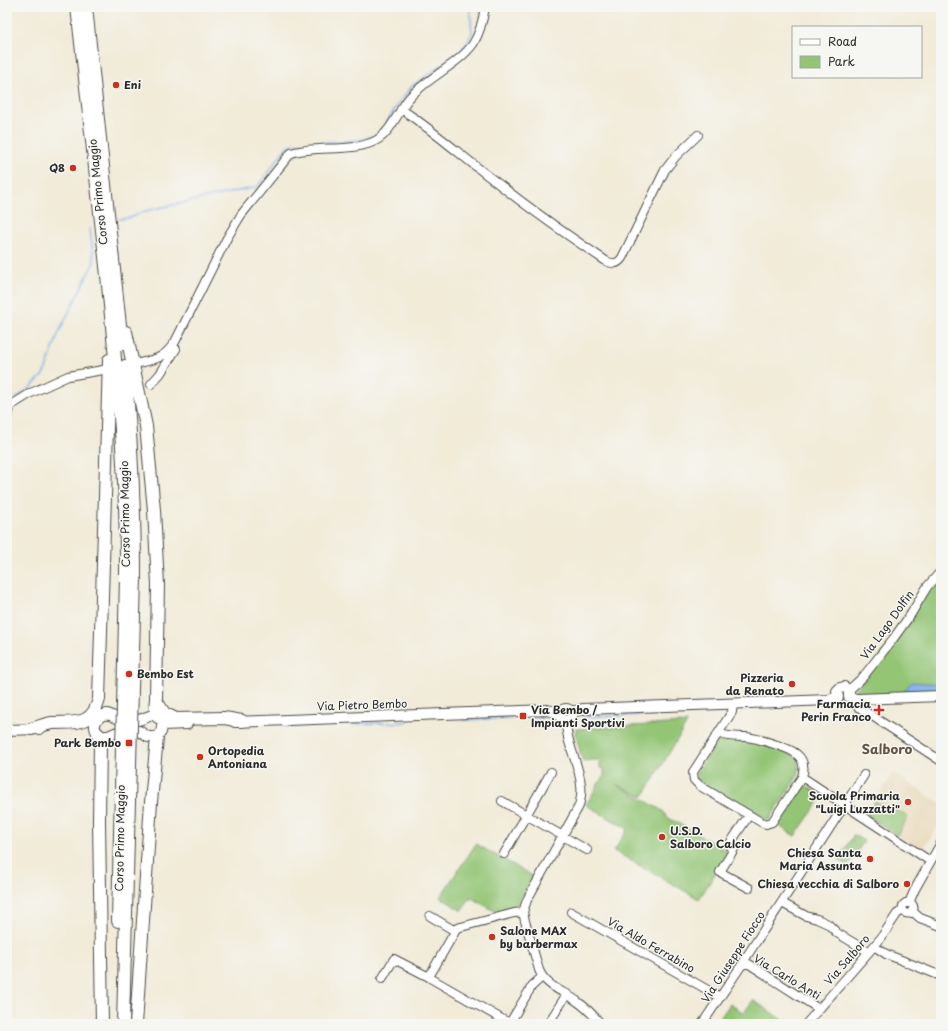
<svg xmlns="http://www.w3.org/2000/svg" width="948" height="1031" font-family="'Playpen Sans',sans-serif">
  <style>
    .built { fill: #e9d9ba }
    .green { fill: #93c575; stroke: #5f7850 }
    .water { fill: #7fafea; stroke: #556d8a }
    .lines { fill: none; stroke-linecap: round; stroke-linejoin: round }
    .stream { stroke: #7fafea; stroke-width: 1.5 }
    .minor-casing { stroke: #494845; stroke-width: 10 }
    .major-casing { stroke: #494845; stroke-width: 12 }
    .highway-casing { stroke: #494845; stroke-width: 14 }
    .minor { stroke: #fff; stroke-width: 8 }
    .major { stroke: #fff; stroke-width: 10 }
    .highway { stroke: #fff; stroke-width: 12 }
    .highway-bridge-casing { stroke: #494845; stroke-width: 14; stroke-linecap: butt }
    .highway-bridge { stroke: #fff; stroke-width: 12 }
    .poi-dot { fill: #c8321e; stroke: #f6f6f2; stroke-width: 1.5 }
    .labels { text-anchor: middle; stroke-width: 3; stroke-linejoin: round; paint-order: stroke }
    .poi-label { font-size: 11px; font-weight: bold; fill: #2b2b2b; stroke: #f6f6f2; text-anchor: end }
    .street-label { font-size: 11px; fill: #2b2b2b; stroke: #f6f6f2 }
    .quarter-label { font-size: 13px; font-weight: bold; fill: #655540; stroke: #f6f6f2 }
  </style>
  <rect width="100%" height="100%" fill="#f6f6f2"/>
  <filter id="ink" filterUnits="userSpaceOnUse"><feTurbulence type="fractalNoise" baseFrequency=".025" numOctaves="2"/><feDisplacementMap in="SourceGraphic" scale="8" xChannelSelector="R" yChannelSelector="G"/><feConvolveMatrix kernelMatrix="1 2 1 2 8 2 1 2 1" color-interpolation-filters="sRGB"/></filter>
  <filter id="wash" filterUnits="userSpaceOnUse"><feTurbulence type="fractalNoise" baseFrequency=".012" numOctaves="4" result="noise"/><feDisplacementMap in="SourceGraphic" scale="16" xChannelSelector="R" yChannelSelector="G"/><feGaussianBlur stdDeviation="0.9" result="paint"/><feColorMatrix in="noise" values="0 0 0 0 0 0 0 0 0 0 0 0 0 0 0 0 0 1.4 0 .05"/><feComposite in="paint" operator="in"/></filter>
  <g filter="url(#wash)">
    <rect width="100%" height="100%" fill="#f1ebd8"/>
    <path class="built" d="M893,773L941,804V822L921,851L866,815Z"/>
    <path class="green" d="M941,573V693L861,696L856,694V689Z
      M687,723L643,797L616,784L663,811L667,817L729,852L699,899L614,851L628,829L586,805L602,778L604,777V768H600V760H590L583,762L575,733L576,729Z
      M722,740H744L760,743L792,754L798,761L799,774L769,820L763,819L702,783L697,779L698,771L717,742Z
      M803,784L823,796L795,836L782,828L778,823V821Z
      M875,801L892,812L895,809L908,817L897,835L866,815Z
      M854,835L864,841L848,866L838,859Z
      M476,844L533,876L515,908L498,913L470,897L462,911L440,897Z
      M753,1000L788,1024H727L720,1018L730,1004L744,1013Z"/>
    <path class="water" d="M912,682L941,684V691L905,692V689Z"/>
    <g class="lines">
      <path class="stream" d="M119,219L130,218L145,211L257,187L286,148L294,144L361,140L374,136L381,131L398,104L413,85L460,51L467,43L472,33L470,7
        M15,399L30,388L42,376L46,369L59,332L94,262L90,229
        M585,717L722,712
        M529,718L548,717
        M463,720L511,718
        M388,723L407,722
        M350,724L384,723
        M282,727L338,724"/>
    </g>
  </g>
  <g filter="url(#ink)">
    <g class="lines">
      <defs>
        <path id="minor" d="M401,109C436,132 466,160 500,185C534,212 570,237 606,261C613,264 617,265 622,258L665,170L676,156L698,135
          M139,363C157,359 164,358 175,342L227,238L241,215L291,153C317,145 354,153 377,140C392,131 399,109 410,97C427,78 459,64 473,44C480,33 483,20 485,7
          M151,384L160,374L176,349
          M7,401C11,407 10,411 7,418
          M10,406L31,393L68,376L103,370
          M849,690L863,677L893,639L911,614L927,587L941,571
          M857,699L858,707L860,708L941,761
          M566,721C566,745 579,762 581,785C582,792 581,799 579,806L527,900L523,912L525,921L539,970C546,987 564,991 578,1002C587,1008 594,1016 601,1024
          M719,733C727,738 737,736 746,737C756,738 765,741 774,744C790,749 809,755 802,777L772,822L766,824L761,822L700,786L694,780L693,773L695,769L732,712L733,704
          M802,777L930,861
          M502,801L587,850
          M749,815L729,845L734,849L720,872L749,888
          M504,854L551,772
          M902.5 908a5.5 5.5 0 1 1 11 0a5.5 5.5 0 1 1-11 0Z
          M782,903L806,916L817,919L828,924L837,933L869,952
          M909,903L915,889L941,843
          M912,911L920,918L941,926
          M523,912L514,913L457,928L430,975V978L507,1022L511,1021L532,986L542,977
          M571,912L720,997
          M430,916L455,931
          M874,946L886,954L941,976
          M744,964H749L819,1009
          M382,979L394,959L429,977
          M548,1024L567,994
          M702,1024L741,966L744,964L745,959L864,775
          M806,1024L881,938L897,914L903,910"/>
        <path id="major" d="M838,697L837,691L840,688L844,687L849,690V697
          M849,697L857,699L941,696
          M560 715a6 6 0 1 1 12 0a6 6 0 1 1-12 0Z
          M572,712L583,709L829,700L838,697
          M107,714C112,715 117,719 122,720C127,721 133,721 138,720C150,718 152,709 163,722L161,732L157,737H148L139,731L135,730H122L108,736H101C90,729 95,716 107,714Z
          M235,722L547,710L561,713
          M163,725L187,724
          M7,730L39,729"/>
        <path id="highway" d="M77,7C87,96 97,186 107,275C117,376 127,475 126,577
          M86,7L122,344
          M126,332L146,426L154,510L158,585L156,699C155,706 155,711 158,717
          M125,366C131,436 135,506 135,577
          M157,702L164,713L176,719L224,718L242,721
          M31,729C38,727 45,724 52,723C75,722 92,727 99,699L109,360
          M98,734L100,743L99,821L102,1024
          M118,921L119,877
          M123,1024L127,876
          M136,1024L151,802L157,737"/>
      </defs>
      <use href="#minor" class="minor-casing"/>
      <use href="#major" class="major-casing"/>
      <use href="#highway" class="highway-casing"/>
      <use href="#minor" class="minor"/>
      <use href="#major" class="major"/>
      <use href="#highway" class="highway"/>
      <defs>
        <path id="highway-bridge" d="M127,876L135,577
          M119,877L126,577"/>
      </defs>
      <use href="#highway-bridge" class="highway-bridge-casing"/>
      <use href="#highway-bridge" class="highway-bridge"/>
    </g>
  </g>
  <g class="poi-dot">
    <circle cx="116" cy="85" r="4"/>
    <circle cx="73" cy="168" r="4"/>
    <circle cx="129" cy="674" r="4"/>
    <circle cx="792" cy="684" r="4"/>
    <path d="M877 704h4v4h4v4h-4v4h-4v-4h-4v-4h4z"/>
    <rect x="519" y="712" width="8" height="8" rx="2"/>
    <rect x="125" y="739" width="8" height="8" rx="2"/>
    <circle cx="200" cy="757" r="4"/>
    <circle cx="908" cy="802" r="4"/>
    <circle cx="662" cy="837" r="4"/>
    <circle cx="870" cy="859" r="4"/>
    <circle cx="907" cy="884" r="4"/>
    <circle cx="492" cy="937" r="4"/>
  </g>
  <g class="labels">
    <g class="poi-label">
      <text x="124" y="89" text-anchor="start">Eni</text>
      <text x="65" y="172">Q8</text>
      <text x="137" y="678" text-anchor="start">Bembo Est</text>
      <text x="784" y="682">Pizzeria<tspan x="784" dy="13">da Renato</tspan></text>
      <text x="871" y="708">Farmacia<tspan x="871" dy="13">Perin Franco</tspan></text>
      <text x="531" y="714" text-anchor="start">Via Bembo /<tspan x="531" dy="13">Impianti Sportivi</tspan></text>
      <text x="121" y="747">Park Bembo</text>
      <text x="208" y="755" text-anchor="start">Ortopedia<tspan x="208" dy="13">Antoniana</tspan></text>
      <text x="900" y="800">Scuola Primaria<tspan x="900" dy="13">"Luigi Luzzatti"</tspan></text>
      <text x="670" y="835" text-anchor="start">U.S.D.<tspan x="670" dy="13">Salboro Calcio</tspan></text>
      <text x="862" y="857">Chiesa Santa<tspan x="862" dy="13">Maria Assunta</tspan></text>
      <text x="899" y="888">Chiesa vecchia di Salboro</text>
      <text x="500" y="935" text-anchor="start">Salone MAX<tspan x="500" dy="13">by barbermax</tspan></text>
    </g>
    <g class="street-label">
      <text transform="translate(98 192) rotate(-96)" y="4">Corso Primo Maggio</text>
      <text transform="translate(125 514) rotate(-91)" y="4">Corso Primo Maggio</text>
      <text transform="translate(887 625) rotate(-54)" y="4">Via Lago Dolfin</text>
      <text transform="translate(362 705) rotate(-2)" y="4">Via Pietro Bembo</text>
      <text transform="translate(120 838) rotate(-89)" y="4">Corso Primo Maggio</text>
      <text transform="translate(651 945) rotate(30)" y="4">Via Aldo Ferrabino</text>
      <text transform="translate(733 957) rotate(-57)" y="4">Via Giuseppe Fiocco</text>
      <text transform="translate(847 960) rotate(-49)" y="4">Via Salboro</text>
      <text transform="translate(787 977) rotate(31)" y="4">Via Carlo Anti</text>
    </g>
    <g class="quarter-label">
      <text x="887" y="754">Salboro</text>
    </g>
  </g>
  <rect width="948" height="1031" fill="none" stroke="#f6f6f2" stroke-width="24"/>
  <rect x="792" y="26" width="130" height="52" fill="#f6f6f2" stroke="#a5a5a2"/>
  <rect x="800" y="39" width="20" height="6" fill="#ffffff" stroke="#a5a5a2"/>
  <text x="828" y="46" font-size="12" fill="#2b2b2b">Road</text>
  <rect x="800" y="56" width="20" height="12" fill="#93c575" stroke="#a5a5a2"/>
  <text x="828" y="66" font-size="12" fill="#2b2b2b">Park</text>
</svg>
